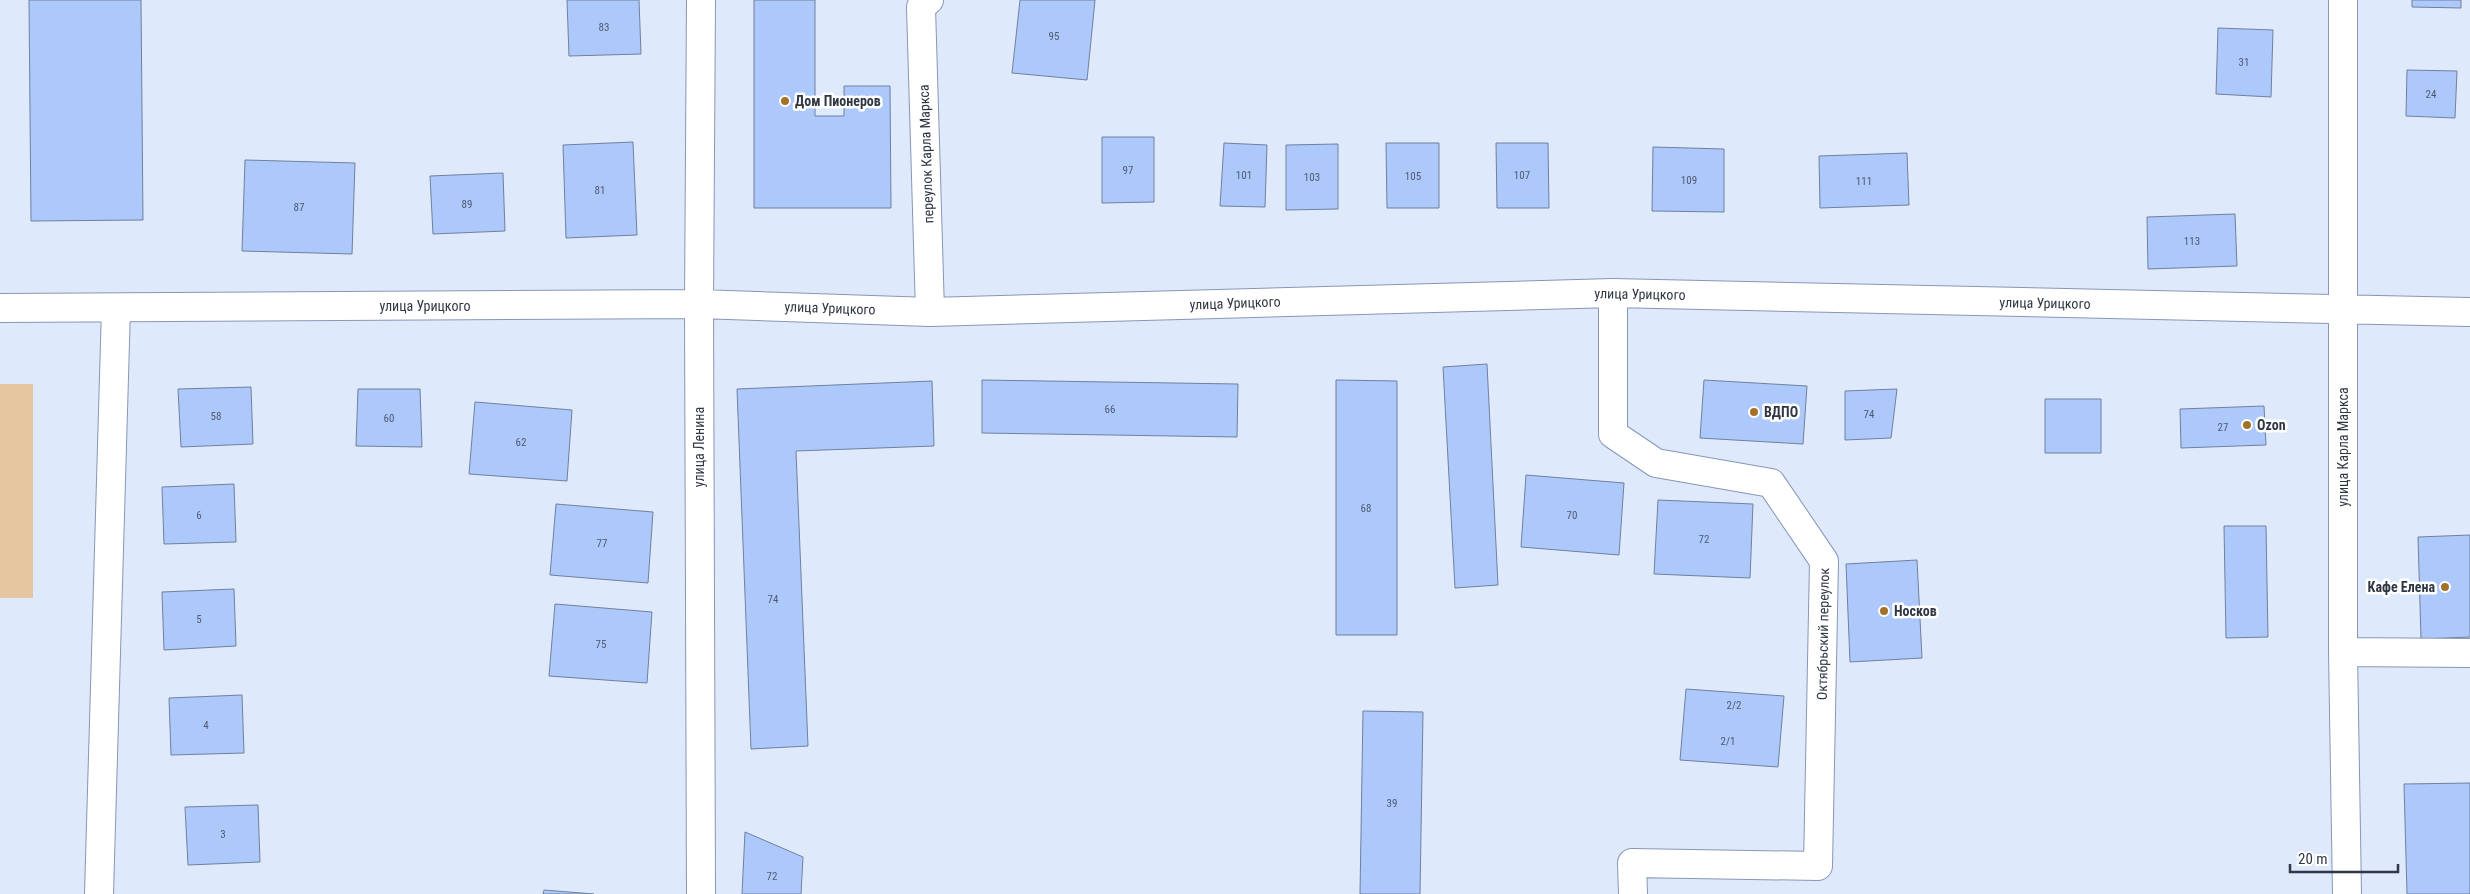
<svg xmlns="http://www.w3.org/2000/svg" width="2470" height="894" font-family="'Roboto Condensed',sans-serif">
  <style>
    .green { fill: #e5c6a1 }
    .building { fill: #adc8fb; stroke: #70809d }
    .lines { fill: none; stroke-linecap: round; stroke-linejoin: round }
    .minor-casing { stroke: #8797b5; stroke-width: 30 }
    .minor { stroke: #fff; stroke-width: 28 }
    .poi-dot { fill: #a57129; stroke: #fff; stroke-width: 2 }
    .labels { text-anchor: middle; stroke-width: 5; stroke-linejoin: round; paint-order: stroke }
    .number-label { font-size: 11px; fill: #4f5b72 }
    .poi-label { font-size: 14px; font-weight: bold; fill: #303744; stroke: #fff; text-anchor: start }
    .street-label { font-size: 14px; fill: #303744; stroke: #fff }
  </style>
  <rect width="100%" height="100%" fill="#dee9fc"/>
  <path class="green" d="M33,384V598H0V384Z"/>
  <path class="building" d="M29,0H141L143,220L31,221Z
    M567,0H639L641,54L569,56Z
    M754,0H815V116H844V86H890L891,208H754Z
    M1020,0H1095L1087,80L1012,73Z
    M2412,0H2461V8L2412,7Z
    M2218,28L2273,30L2271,97L2216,94Z
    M2407,70L2457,71L2455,118L2406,116Z
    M1102,137H1154V202L1102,203Z
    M633,142L637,235L566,238L563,145Z
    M1224,143L1267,145L1265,207L1220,206Z
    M1386,143H1439V208H1387Z
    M1496,143H1548L1549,208H1497Z
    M1338,144V209L1286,210V145Z
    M1653,147L1724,149V212L1652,211Z
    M1907,153L1909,205L1820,208L1819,156Z
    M245,160L355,163L352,254L242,251Z
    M503,173L505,231L433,234L430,176Z
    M2235,214L2237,266L2148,269L2147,217Z
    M1487,364L1498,585L1455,588L1443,367Z
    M982,380L1238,384L1237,437L982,433Z
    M1336,380L1397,381V635H1336Z
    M1704,380L1807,386L1803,444L1700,438Z
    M932,381L934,446L796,451L808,746L751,749L737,389Z
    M251,387L253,444L181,447L178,389Z
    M358,389H420L422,447L356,446Z
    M1897,389L1891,438L1845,440V391Z
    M2045,399H2101V453H2045Z
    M475,402L572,410L567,481L469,474Z
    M2264,406L2266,445L2181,448L2180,409Z
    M1526,475L1624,483L1619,555L1521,547Z
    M234,484L236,542L164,544L162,487Z
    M1658,500L1753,504L1750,578L1654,574Z
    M556,504L653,512L648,583L550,575Z
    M2224,526H2266L2268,637L2226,638Z
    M2470,535V637L2421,639L2418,537Z
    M1917,560L1922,658L1850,662L1846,564Z
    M234,589L236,646L164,650L162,592Z
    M555,604L652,612L647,683L549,676Z
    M1686,689L1784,696L1778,767L1680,760Z
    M242,695L244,753L171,755L169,698Z
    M1363,711L1423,712L1420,894H1360Z
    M2470,783V894H2407L2404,784Z
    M258,805L260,862L188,865L185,807Z
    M745,832L803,857L801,894H742Z
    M544,890L594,894H543Z"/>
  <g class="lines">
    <defs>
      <path id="minor" d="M701,0L699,304L701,894
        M929,0L921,7L930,312
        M2343,0V652L2347,894
        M1613,293V434L1656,463L1771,483L1824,561L1818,866L1632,863L1633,894
        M0,308L699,304L930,312L1613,293L2470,312
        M2343,652L2470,653
        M99,894L116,308"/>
    </defs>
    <use href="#minor" class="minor-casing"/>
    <use href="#minor" class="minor"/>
  </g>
  <g class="poi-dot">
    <circle cx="785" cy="101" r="5"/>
    <circle cx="1754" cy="412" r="5"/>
    <circle cx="2247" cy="425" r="5"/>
    <circle cx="2445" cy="587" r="5"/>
    <circle cx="1884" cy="611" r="5"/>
  </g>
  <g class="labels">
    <g class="number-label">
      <text x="604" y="31">83</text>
      <text x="1054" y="40">95</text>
      <text x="2244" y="66">31</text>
      <text x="2431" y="98">24</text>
      <text x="1128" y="174">97</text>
      <text x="1244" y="179">101</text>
      <text x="1522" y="179">107</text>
      <text x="1413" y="180">105</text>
      <text x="1312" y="181">103</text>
      <text x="1689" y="184">109</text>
      <text x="1864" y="185">111</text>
      <text x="600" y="194">81</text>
      <text x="467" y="208">89</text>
      <text x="299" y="211">87</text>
      <text x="2192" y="245">113</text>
      <text x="1110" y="413">66</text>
      <text x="1869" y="418">74</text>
      <text x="216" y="420">58</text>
      <text x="389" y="422">60</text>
      <text x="2223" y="431">27</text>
      <text x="521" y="446">62</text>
      <text x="1366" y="512">68</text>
      <text x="199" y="519">6</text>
      <text x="1572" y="519">70</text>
      <text x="1704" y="543">72</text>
      <text x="602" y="547">77</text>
      <text x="773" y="603">74</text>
      <text x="199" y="623">5</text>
      <text x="601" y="648">75</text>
      <text x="1734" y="709">2/2</text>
      <text x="206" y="729">4</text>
      <text x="1728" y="745">2/1</text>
      <text x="1392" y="807">39</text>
      <text x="223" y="838">3</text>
      <text x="772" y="880">72</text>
    </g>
    <g class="poi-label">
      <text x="795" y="106">Дом Пионеров</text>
      <text x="1764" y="417">ВДПО</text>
      <text x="2257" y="430">Ozon</text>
      <text x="2435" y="592" text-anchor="end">Кафе Елена</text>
      <text x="1894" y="616">Носков</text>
    </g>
    <g class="street-label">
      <text transform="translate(926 154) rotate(-92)" y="5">переулок Карла Маркса</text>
      <text transform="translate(1640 294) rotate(1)" y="5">улица Урицкого</text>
      <text transform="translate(1235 303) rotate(-2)" y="5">улица Урицкого</text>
      <text transform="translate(2045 303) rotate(1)" y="5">улица Урицкого</text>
      <text x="425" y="311">улица Урицкого</text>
      <text transform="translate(830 308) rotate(2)" y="5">улица Урицкого</text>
      <text transform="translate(699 447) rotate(-90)" y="5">улица Ленина</text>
      <text transform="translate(2343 447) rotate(-90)" y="5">улица Карла Маркса</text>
      <text transform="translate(1823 634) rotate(-89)" y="5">Октябрьский переулок</text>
    </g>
  </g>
  <path d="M2290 864v8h108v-8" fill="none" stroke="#303744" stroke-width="2.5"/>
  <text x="2298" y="864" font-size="15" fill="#303744" stroke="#ffffff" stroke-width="4" paint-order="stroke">20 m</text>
</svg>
